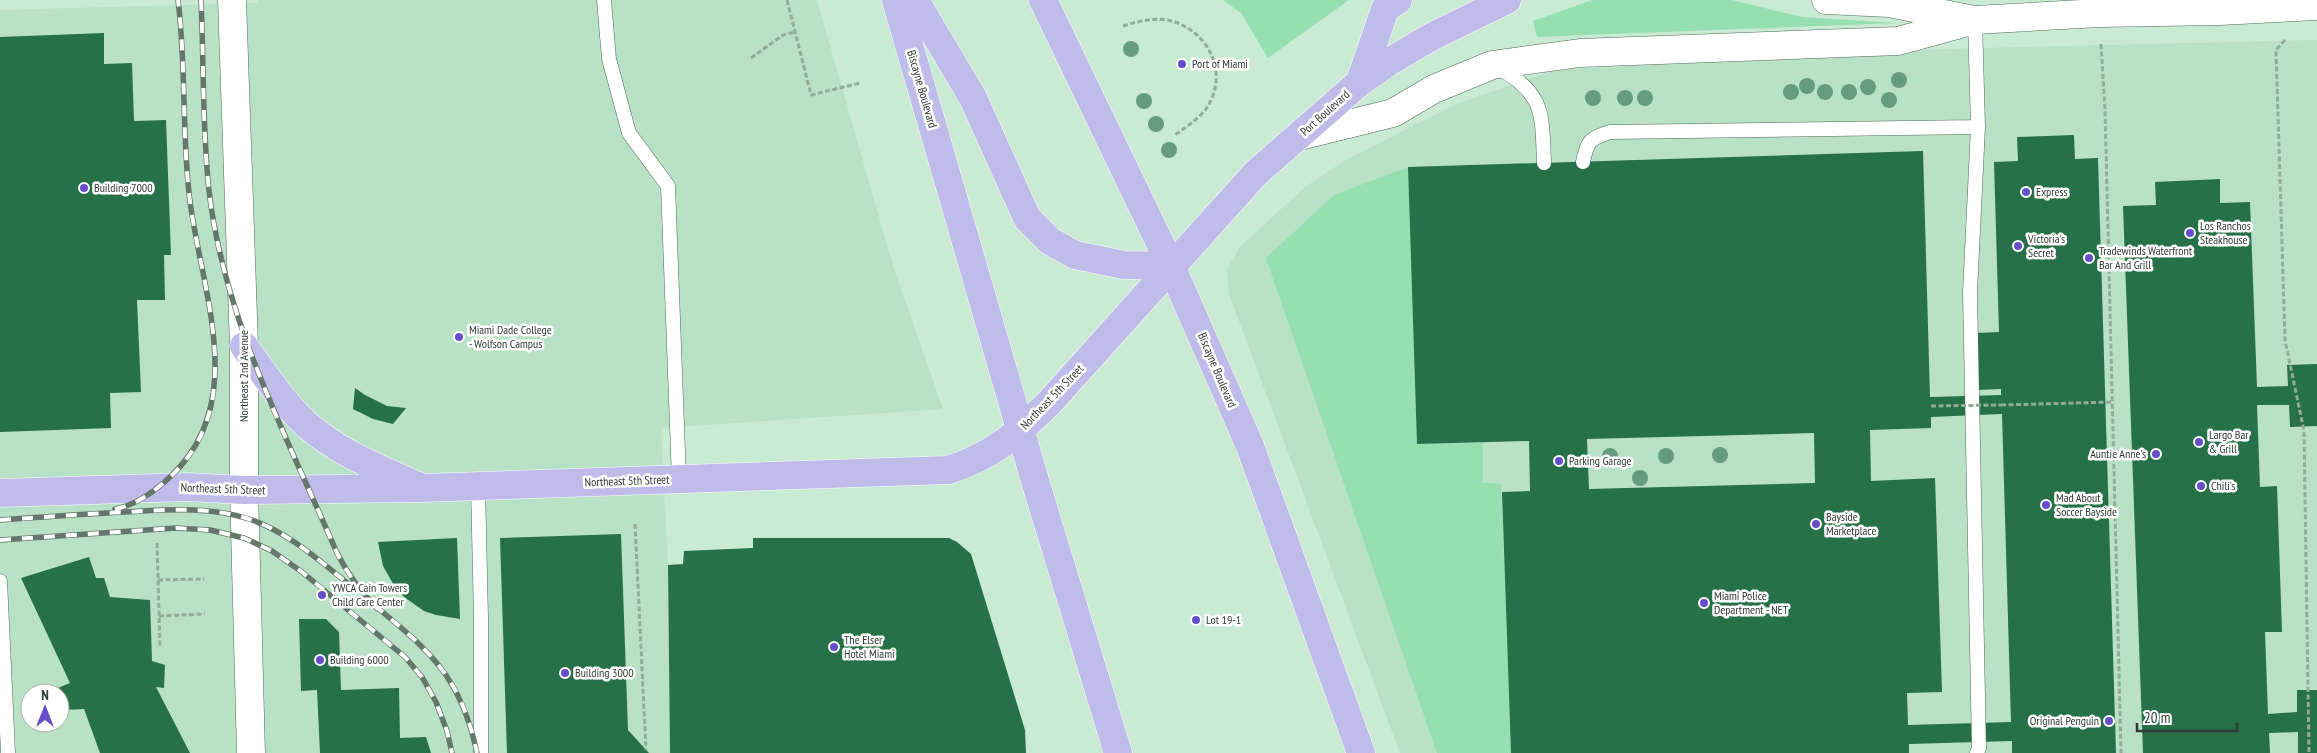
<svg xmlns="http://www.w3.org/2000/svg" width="2317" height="753" font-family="'PT Sans Narrow',sans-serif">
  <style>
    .built { fill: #b8e1c6; fill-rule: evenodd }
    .green { fill: #95dfb0 }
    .building { fill: #267148; fill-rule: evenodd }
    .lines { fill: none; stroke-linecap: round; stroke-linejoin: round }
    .lane-casing { stroke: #4d6b57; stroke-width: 15 }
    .street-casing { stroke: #4d6b57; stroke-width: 29 }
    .secondary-casing { stroke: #4d6b57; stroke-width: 29 }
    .primary-casing { stroke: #fff; stroke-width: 29 }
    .path { stroke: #92ac9a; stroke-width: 3; stroke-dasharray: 5 2.5; stroke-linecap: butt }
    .lane { stroke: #fff; stroke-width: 14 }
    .street { stroke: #fff; stroke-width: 28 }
    .secondary { stroke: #fff; stroke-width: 28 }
    .primary { stroke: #c0bcea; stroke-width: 28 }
    .rail-casing { stroke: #64776a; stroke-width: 5.5 }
    .rail { stroke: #fff; stroke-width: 4; stroke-dasharray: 11; stroke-linecap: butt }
    .path-bridge { stroke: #92ac9a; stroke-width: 3; stroke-dasharray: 5 2.5; stroke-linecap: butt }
    .tree { fill: #659c7d }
    .poi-dot { fill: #654ec7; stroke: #fff; stroke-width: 2 }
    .labels { text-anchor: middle; stroke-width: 5; stroke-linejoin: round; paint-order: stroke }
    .poi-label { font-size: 12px; fill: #2f3c33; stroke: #fff; text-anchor: start }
    .street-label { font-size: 12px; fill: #2f3c33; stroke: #fff }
  </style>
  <rect width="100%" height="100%" fill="#c9ead3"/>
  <path class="built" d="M257,0H817L893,266L943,409L661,428L668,565L670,746L894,753H0V10L257,3ZM30,693H60V723H30Z
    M2317,40V753H1400L1229,294L1227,269L1240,247L1305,187L1344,161L1458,103L1556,70L1943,49Z"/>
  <path class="green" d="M1223,0H1349L1268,58L1241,13Z
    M1592,0H1732L1802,17L1896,23L1537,37L1533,21Z
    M1408,167L1417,444L1483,443V483L1501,484L1511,753H1437L1266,258L1334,195Z"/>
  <path class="building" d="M104,33V64L132,63L134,121L166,120L171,255H164L165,300H137L141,392L110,393L111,428L0,432V37Z
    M2074,135L2075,159L2098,158L2116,753H2012V741L1909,744V753H1511L1502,492L1530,491L1529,441L1417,444L1408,167L1923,151L1930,397L2001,395V389L1978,390L1976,333L1999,332L1994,162L2018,161L2017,137ZM2002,414L2011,722L1908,725L1907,693L1942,692L1935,478L1871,481L1870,430L1931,428V417ZM1814,433L1815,483L1589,489L1587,439Z
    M2220,179V203L2250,202L2257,387L2288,386L2287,365L2317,364V426L2290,427L2289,405H2257L2260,487L2277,486L2282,632H2265L2268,714L2297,712V690H2317V753H2298V732L2269,733L2270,753H2143L2123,206L2156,205L2155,182Z
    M355,388L365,395L387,406L406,408L393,424L373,419L353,409Z
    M621,534L628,730L649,753H507L500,538Z
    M457,538L460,619L436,615L424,611L404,597L395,587L383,566L378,542Z
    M753,538H949L957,542L971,554L1025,730L1026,753H670L668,565L683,564L684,551L753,548Z
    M89,557L96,578H104L110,597L150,600L152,661L165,665L164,688L156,687L190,753H100L84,709L65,710L58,688L70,683L21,578Z
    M299,619H326L339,632L341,690L399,688L400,738L426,737L431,753H320L317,690L301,691Z"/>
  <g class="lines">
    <defs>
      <path id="lane" d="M604,0L609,59L629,133L668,186L679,479
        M1975,20L1978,127L1970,292L1979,748L1977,753
        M1497,67C1545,93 1542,114 1544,163
        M1583,162C1587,141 1590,138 1610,132L1978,127
        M478,486L481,618V753
        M0,581L8,753"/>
      <path id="street" d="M1826,0L1889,3L1969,19
        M1300,136L1393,113L1434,89L1492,65L1580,53L1898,41L1975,20L2099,13L2220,11L2317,6"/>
      <path id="secondary" d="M232,0L244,346V490L251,753"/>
      <path id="primary" d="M896,0L1036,484L1118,753
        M915,0L973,98L1027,218L1050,241L1075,255L1124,265L1171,266
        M1043,0L1171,266L1250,446L1361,753
        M1360,82L1385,9L1398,0
        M244,346C263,372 282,402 306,424C337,452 378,468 416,485
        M0,493L188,487L244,490L422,488L948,470C991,457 1017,434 1049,403L1256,173L1360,82L1387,63L1433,36L1507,0"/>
    </defs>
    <use href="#lane" class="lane-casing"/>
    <use href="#street" class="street-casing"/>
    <use href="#secondary" class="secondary-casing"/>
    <use href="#primary" class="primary-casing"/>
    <path class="path" d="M787,0L811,95L860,83
      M1123,26C1139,21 1158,16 1175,22C1211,35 1229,75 1206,109C1199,119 1184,128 1174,136
      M2285,40L2276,50L2285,340L2304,431L2309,753
      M2101,44L2105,109L2121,753
      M751,58L783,35L795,32
      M2001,405L2112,402
      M635,524L646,750
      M157,543L160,646
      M158,580L204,579
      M159,616L205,614"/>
    <use href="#lane" class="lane"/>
    <use href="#street" class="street"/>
    <use href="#secondary" class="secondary"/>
    <use href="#primary" class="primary"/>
    <defs>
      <path id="rail" d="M201,0C204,63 202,127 209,190C223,317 287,437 337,553C348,575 361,592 378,609
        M115,509C136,505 154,492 170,477C252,401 199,287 189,193C182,129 186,64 178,0
        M0,520C42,517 83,514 125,512C166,510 208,506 249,519C288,532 320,561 352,587
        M0,540L176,528L210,530L244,538L272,551L302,572L405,657L422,677L436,702L447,731L452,753
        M374,605C431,652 461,677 477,753"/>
    </defs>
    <use href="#rail" class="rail-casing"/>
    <use href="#rail" class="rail"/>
    <path class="path-bridge" d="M1931,406L2001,405"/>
  </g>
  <g class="tree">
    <circle cx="1131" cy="49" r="8"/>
    <circle cx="1899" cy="80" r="8"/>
    <circle cx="1807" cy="86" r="8"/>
    <circle cx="1868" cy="87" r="8"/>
    <circle cx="1791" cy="92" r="8"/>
    <circle cx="1825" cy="92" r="8"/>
    <circle cx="1849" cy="92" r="8"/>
    <circle cx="1593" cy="98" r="8"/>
    <circle cx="1625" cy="98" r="8"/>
    <circle cx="1645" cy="98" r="8"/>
    <circle cx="1889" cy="100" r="8"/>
    <circle cx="1144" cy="101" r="8"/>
    <circle cx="1156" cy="124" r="8"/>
    <circle cx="1169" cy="150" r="8"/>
    <circle cx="1720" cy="455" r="8"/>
    <circle cx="1610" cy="456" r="8"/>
    <circle cx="1666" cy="456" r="8"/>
    <circle cx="1640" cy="478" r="8"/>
  </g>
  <g class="poi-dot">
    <circle cx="1182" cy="64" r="5"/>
    <circle cx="84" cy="188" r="5"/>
    <circle cx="2026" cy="192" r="5"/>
    <circle cx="2190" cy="233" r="5"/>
    <circle cx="2018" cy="246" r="5"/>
    <circle cx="2089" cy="258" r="5"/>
    <circle cx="459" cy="337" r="5"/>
    <circle cx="2199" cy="442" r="5"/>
    <circle cx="2156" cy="454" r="5"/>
    <circle cx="1559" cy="461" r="5"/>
    <circle cx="2201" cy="486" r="5"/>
    <circle cx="2046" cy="505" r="5"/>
    <circle cx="1816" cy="524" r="5"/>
    <circle cx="322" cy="595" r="5"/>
    <circle cx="1704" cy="603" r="5"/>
    <circle cx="1196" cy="620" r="5"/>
    <circle cx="834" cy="647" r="5"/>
    <circle cx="320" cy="660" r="5"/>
    <circle cx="565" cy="673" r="5"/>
    <circle cx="2109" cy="721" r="5"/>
  </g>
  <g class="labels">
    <g class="poi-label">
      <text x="1192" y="68">Port of Miami</text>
      <text x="94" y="192">Building 7000</text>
      <text x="2036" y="196">Express</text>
      <text x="2200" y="230">Los Ranchos<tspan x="2200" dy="14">Steakhouse</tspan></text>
      <text x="2028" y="243">Victoria's<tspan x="2028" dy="14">Secret</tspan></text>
      <text x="2099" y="255">Tradewinds Waterfront<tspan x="2099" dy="14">Bar And Grill</tspan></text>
      <text x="469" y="334">Miami Dade College<tspan x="469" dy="14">- Wolfson Campus</tspan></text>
      <text x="2209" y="439">Largo Bar<tspan x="2209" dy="14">&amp; Grill</tspan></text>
      <text x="2146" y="458" text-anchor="end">Auntie Anne's</text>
      <text x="1569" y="465">Parking Garage</text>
      <text x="2211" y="490">Chili's</text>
      <text x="2056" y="502">Mad About<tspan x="2056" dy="14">Soccer Bayside</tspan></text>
      <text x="1826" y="521">Bayside<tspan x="1826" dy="14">Marketplace</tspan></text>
      <text x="332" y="592">YWCA Cain Towers<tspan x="332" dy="14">Child Care Center</tspan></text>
      <text x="1714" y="600">Miami Police<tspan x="1714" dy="14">Department - NET</tspan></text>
      <text x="1206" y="624">Lot 19-1</text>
      <text x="844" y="644">The Elser<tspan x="844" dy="14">Hotel Miami</tspan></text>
      <text x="330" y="664">Building 6000</text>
      <text x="575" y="677">Building 3000</text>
      <text x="2099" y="725" text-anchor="end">Original Penguin</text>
    </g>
    <g class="street-label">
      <text transform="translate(922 89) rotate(74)" y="4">Biscayne Boulevard</text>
      <text transform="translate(1325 113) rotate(-42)" y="4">Port Boulevard</text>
      <text transform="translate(1217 370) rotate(67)" y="4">Biscayne Boulevard</text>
      <text transform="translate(244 376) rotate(-90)" y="4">Northeast 2nd Avenue</text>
      <text transform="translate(1052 397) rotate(-46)" y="4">Northeast 5th Street</text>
      <text transform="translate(627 481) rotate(-2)" y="4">Northeast 5th Street</text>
      <text transform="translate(223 489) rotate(2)" y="4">Northeast 5th Street</text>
    </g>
  </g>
  <g transform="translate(45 708)"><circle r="24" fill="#ffffff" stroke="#acb1ad"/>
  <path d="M0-4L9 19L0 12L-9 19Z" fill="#654ec7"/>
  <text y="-8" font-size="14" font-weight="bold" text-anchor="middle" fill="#2f3c33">N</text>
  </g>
  <path d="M2137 723v8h100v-8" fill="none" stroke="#2f3c33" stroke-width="2.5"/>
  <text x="2144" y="723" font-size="15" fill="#2f3c33" stroke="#ffffff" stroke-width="4" paint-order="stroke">20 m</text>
</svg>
